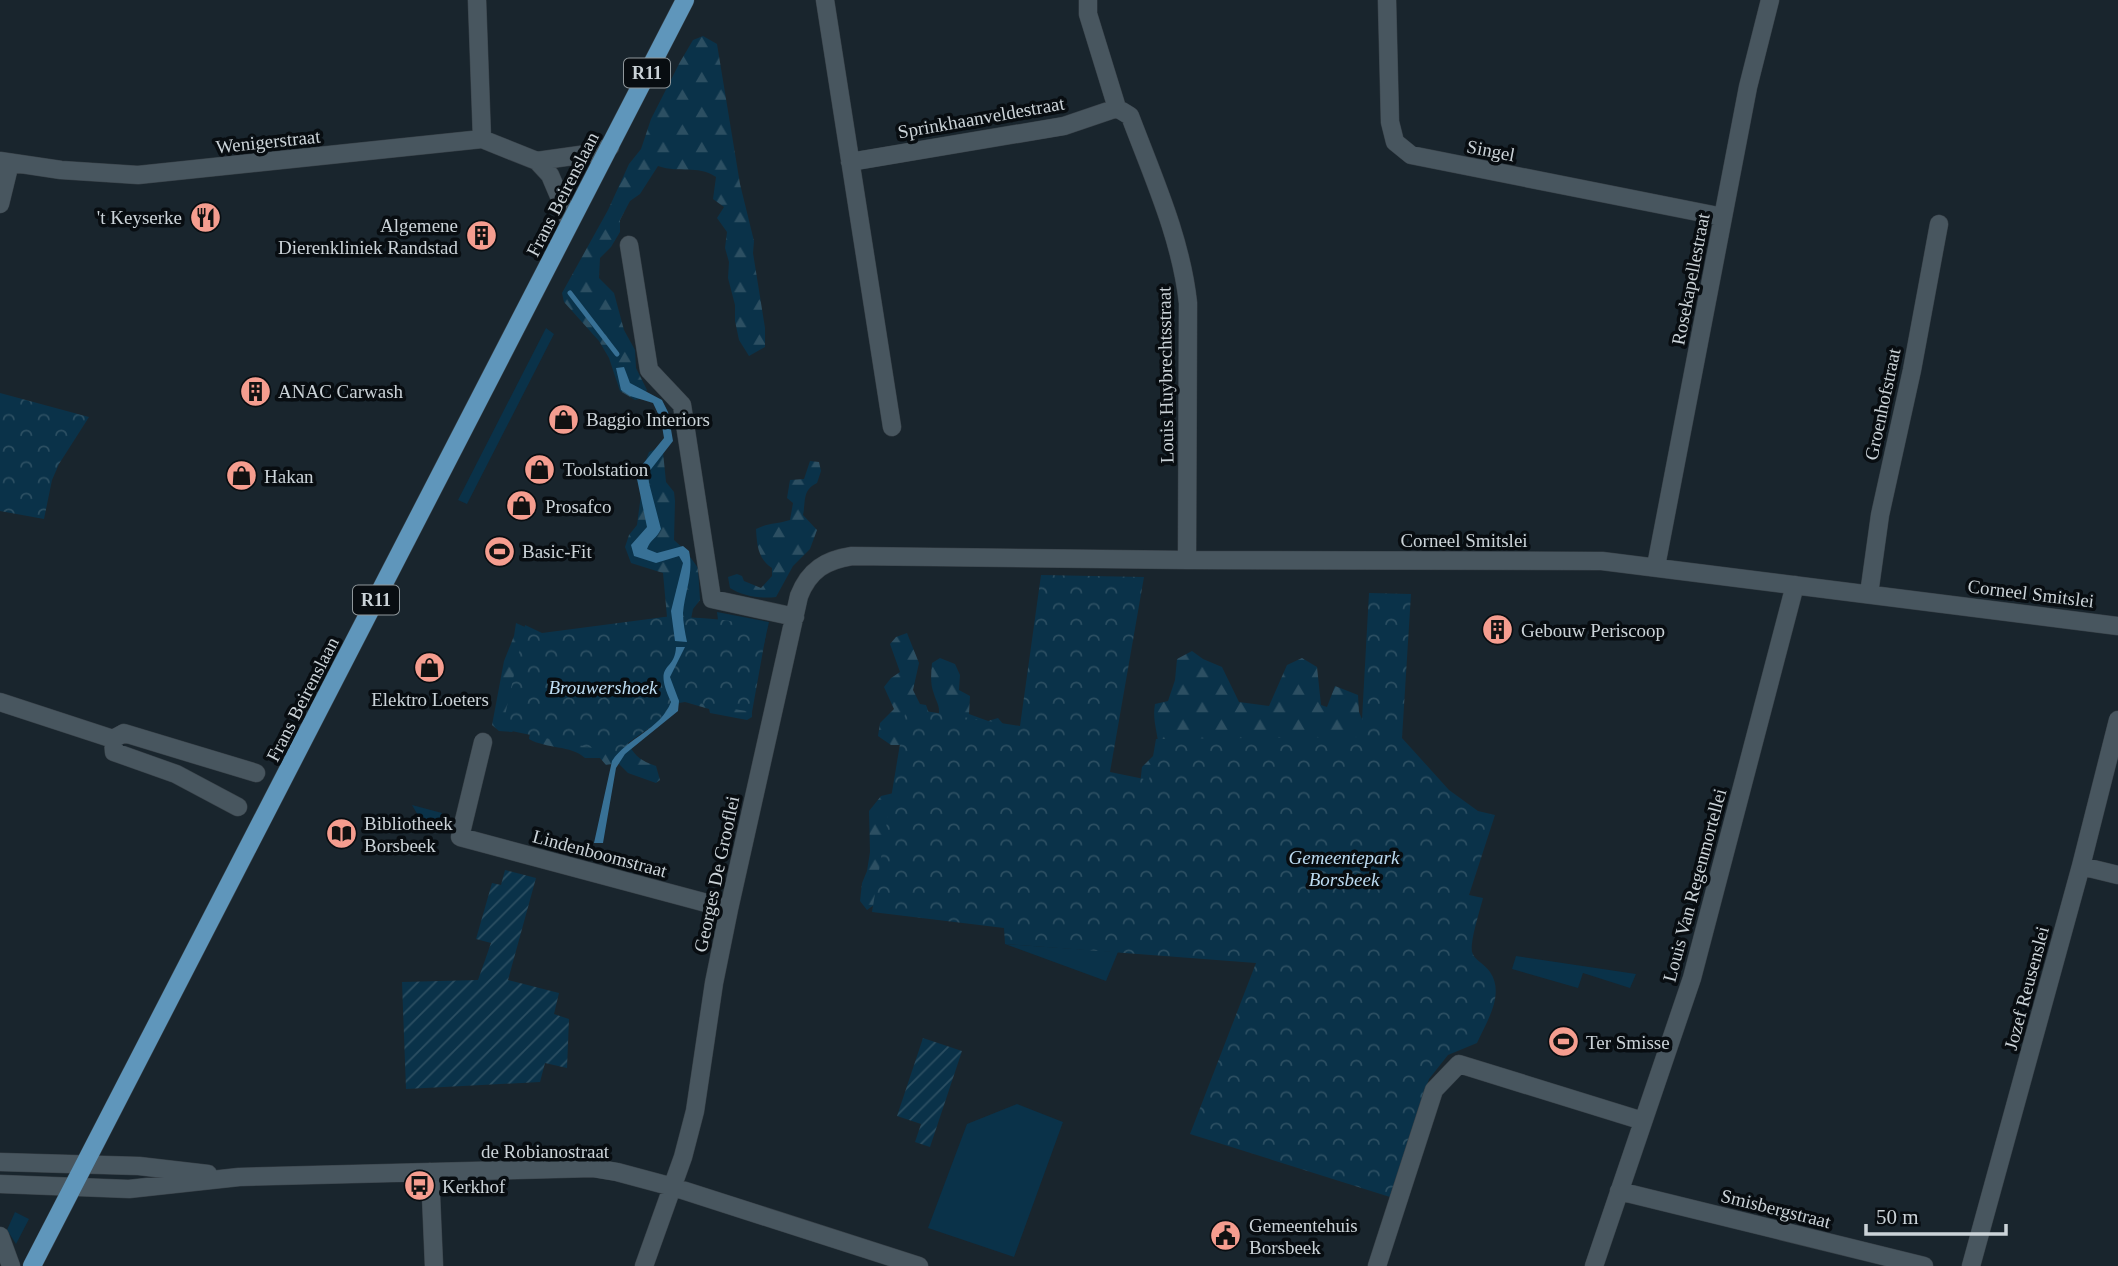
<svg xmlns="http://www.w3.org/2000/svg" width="2118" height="1266" font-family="Georgia,serif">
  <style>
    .grass { fill: #0a3249 }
    .forest { fill: url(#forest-firs) }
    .park { fill: url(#park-crowns) }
    .garden { fill: url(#garden-furrows) }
    .water { fill: #387196 }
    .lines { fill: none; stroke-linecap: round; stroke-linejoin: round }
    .stream { stroke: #387196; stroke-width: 5 }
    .minor-casing { stroke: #384148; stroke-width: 19 }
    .major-casing { stroke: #384148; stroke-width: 19 }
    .minor { stroke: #48565f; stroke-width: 18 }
    .major { stroke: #5f96bb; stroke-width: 18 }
    .labels { text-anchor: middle; stroke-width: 7; stroke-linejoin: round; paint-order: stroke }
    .shield { fill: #080d11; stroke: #90989c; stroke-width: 2 }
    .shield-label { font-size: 18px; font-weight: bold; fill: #cbd3d8 }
    .street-label { font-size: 19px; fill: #cbd3d8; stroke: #080d11 }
    .poi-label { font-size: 19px; fill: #cbd3d8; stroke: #080d11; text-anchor: start }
    .park-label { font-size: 19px; font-style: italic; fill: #bddcf2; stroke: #080d11 }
  </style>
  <defs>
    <pattern id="forest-firs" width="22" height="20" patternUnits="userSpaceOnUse" patternTransform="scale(1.75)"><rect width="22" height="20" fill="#0a3249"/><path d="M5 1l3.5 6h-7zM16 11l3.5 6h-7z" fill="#2c4f62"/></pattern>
    <pattern id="park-crowns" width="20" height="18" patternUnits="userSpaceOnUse" patternTransform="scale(1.75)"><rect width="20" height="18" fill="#0a3249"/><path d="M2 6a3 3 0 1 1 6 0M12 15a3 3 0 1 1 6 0" fill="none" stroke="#2c4f62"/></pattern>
    <pattern id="garden-furrows" width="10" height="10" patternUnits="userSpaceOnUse" patternTransform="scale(1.75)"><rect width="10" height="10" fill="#0a3249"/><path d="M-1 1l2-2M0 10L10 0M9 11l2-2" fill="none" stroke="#2c4f62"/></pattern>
  </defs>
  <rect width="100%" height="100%" fill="#19252d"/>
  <path class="grass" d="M546,328L554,334L467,504L458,500Z
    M717,612L769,622L764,644L719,629Z
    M412,805L442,813L438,829L423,824Z
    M1005,944L1118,952L1106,981Z
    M1516,956L1636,974L1630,988L1583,973L1578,988L1512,969Z
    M1017,1104L1063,1122L1014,1257L928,1228L967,1124Z
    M15,1212L29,1219L16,1244L7,1230Z"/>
  <path class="forest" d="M703,36L717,44L740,184L754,241L753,253L765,328V347L749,356L739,340L735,321V305L728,278L729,262L725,248L727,232L717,218L724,207L713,199L716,177C696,164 681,174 658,166L640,194L630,201L620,220V232L611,247L600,258L599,278L614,293L624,330L635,350L636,368L647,390L643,398L635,400L620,391L609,358L599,341L564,302L562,293L608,210L629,164L641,149L651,119L680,62L693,40Z
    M656,449L663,452L666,482L674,492L675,501L674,540L686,551L698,568L700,600L693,609L691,619L752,704V717L747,720L710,713L709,709L685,702L679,703L675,713L627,741C634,756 641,761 656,766L660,780L656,783L628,773L618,763L606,765L600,758H585C571,745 546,749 529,739L530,732L521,724L512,732L499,731L492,725L504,661L514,636L516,623L543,635L667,617L663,573L631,563L625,547L629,535L637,525L642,487L641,473L649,452Z
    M810,461L819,462L821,471L817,483C802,490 806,501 803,515L817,530L810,549L793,566L776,597C761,599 742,596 730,588L728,577L737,574L742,576L744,581L761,588L772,576V568C758,559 757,545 756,529C768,523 777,524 790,520L793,503L787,498L790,480L804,479Z
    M907,633L919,663L913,690L920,704L926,705L931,719L938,718C941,707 937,704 934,694C930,684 931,674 932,663L940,658L955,664L960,675L959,690L970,696L969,714L988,721L998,718L1008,730L1139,793L1142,767L1159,750C1158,733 1152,720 1155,704L1168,701L1175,680L1177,659L1192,651L1203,659L1222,667L1239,702L1269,706L1287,665L1302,658L1317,667L1321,705L1327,707L1335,686L1358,695L1359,712L1370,738L881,900L867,910L860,901L862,883L867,871L870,852L869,811L881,796L898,792L929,745H891L878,736L880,723L894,709L884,687L891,678L900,672L890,644L896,637Z"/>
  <path class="park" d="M0,393L89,417L59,464L52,480L44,519L0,511Z
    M1041,575L1144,577L1110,772L1149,780L1156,739L1361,737L1369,593L1411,594L1402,738L1449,790L1478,811L1495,815L1469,895L1483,898C1480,910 1470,941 1472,952C1474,960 1485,964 1490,972C1505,994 1487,1021 1477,1043L1448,1055L1429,1079L1390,1197L1190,1134L1256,963L1005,944L1004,928L872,912L906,708L1020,726Z
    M672,616C701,619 741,617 766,634L752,712L680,700L671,702C661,726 634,735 617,753L502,729L525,625L542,633Z"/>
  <path class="garden" d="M505,870L536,878L508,980L559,993L554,1014L569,1019L567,1068L545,1063L540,1082L406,1089L402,982L478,980L491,943L476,939L492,883L501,885Z
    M923,1038L962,1051L930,1147L915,1142L921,1124L897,1116Z"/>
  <path class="water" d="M624,367L630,383L662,400L668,412L673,441L648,473L649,483L661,529C657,538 650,540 647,549L657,553L683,546L689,551C694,573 685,591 683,613C683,623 685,632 687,642L675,641L671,611L683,563L679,556L656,563L634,556L631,545L647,527L637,479L638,470L664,438L661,420L653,403L630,396L621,390L616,368Z
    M676,647H685L670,677L679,701L678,711L625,754L616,768L603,843H594L612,761C627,738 661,729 671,702C652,661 675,673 676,647Z"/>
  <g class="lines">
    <path class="stream" d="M570,293L617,354"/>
    <defs>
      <path id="minor" d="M477,0L482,139
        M825,0L892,427
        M1088,0V14L1117,108L1130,116C1153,177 1181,238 1188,303L1187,560
        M1387,0L1390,122L1395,142L1411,155L1723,217
        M0,161L61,170L138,175L482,139L537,161L587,154L610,147
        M537,161L550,175L570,222
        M850,162L1064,126L1117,108
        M0,204L10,163
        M629,245L649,370L682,405L712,599L795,617
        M1656,566L1748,87L1770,0
        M1869,594L1880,515L1912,370L1939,224
        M0,702L113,739L124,733L256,773
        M113,739L114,752L176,774L238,807
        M483,742L460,837L729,909
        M2081,866L2118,875
        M0,1162L139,1166L208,1174
        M430,1172L434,1266
        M0,1184L129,1189L239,1177L593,1168L617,1172L673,1187L919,1266
        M1619,1191L1924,1266
        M0,1236L11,1266
        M644,1266L683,1157L695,1111L714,983L729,909L799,596C809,570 826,560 852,556L1187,560L1602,561L2118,626
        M1377,1266L1434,1090L1459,1064L1643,1121
        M1594,1266L1692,978L1795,585
        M1971,1266L2081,866L2118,720"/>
      <path id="major" d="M32,1266L685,0"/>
    </defs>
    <use href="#minor" class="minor-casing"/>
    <use href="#major" class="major-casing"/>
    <use href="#minor" class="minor"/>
    <use href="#major" class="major"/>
  </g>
  <defs>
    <symbol id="restaurant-disc" viewBox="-11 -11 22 22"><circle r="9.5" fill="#f59d8f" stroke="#080d11"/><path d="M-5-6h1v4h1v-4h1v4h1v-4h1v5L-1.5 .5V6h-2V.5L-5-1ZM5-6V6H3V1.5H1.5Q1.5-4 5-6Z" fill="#111"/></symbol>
    <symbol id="building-disc" viewBox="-11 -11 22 22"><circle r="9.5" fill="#f59d8f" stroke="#080d11"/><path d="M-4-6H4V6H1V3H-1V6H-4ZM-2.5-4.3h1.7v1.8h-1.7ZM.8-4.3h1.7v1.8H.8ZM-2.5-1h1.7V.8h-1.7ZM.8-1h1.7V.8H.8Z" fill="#111"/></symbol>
    <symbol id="shop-disc" viewBox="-11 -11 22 22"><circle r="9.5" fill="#f59d8f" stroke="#080d11"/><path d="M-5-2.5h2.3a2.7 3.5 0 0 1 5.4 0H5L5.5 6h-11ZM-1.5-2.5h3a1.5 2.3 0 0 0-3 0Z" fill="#111"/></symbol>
    <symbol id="stadium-disc" viewBox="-11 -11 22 22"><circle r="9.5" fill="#f59d8f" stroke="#080d11"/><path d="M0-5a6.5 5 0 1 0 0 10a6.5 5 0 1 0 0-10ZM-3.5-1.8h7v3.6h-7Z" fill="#111"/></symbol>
    <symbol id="library-disc" viewBox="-11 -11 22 22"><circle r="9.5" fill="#f59d8f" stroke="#080d11"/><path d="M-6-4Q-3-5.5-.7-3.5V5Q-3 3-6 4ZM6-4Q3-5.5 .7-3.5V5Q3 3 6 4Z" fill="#111"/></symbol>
    <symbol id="bus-disc" viewBox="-11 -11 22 22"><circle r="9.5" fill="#f59d8f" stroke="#080d11"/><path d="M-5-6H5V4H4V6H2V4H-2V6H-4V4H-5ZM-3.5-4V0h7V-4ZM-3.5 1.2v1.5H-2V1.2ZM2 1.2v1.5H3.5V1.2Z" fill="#111"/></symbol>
    <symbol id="civic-disc" viewBox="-11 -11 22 22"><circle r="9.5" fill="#f59d8f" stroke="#080d11"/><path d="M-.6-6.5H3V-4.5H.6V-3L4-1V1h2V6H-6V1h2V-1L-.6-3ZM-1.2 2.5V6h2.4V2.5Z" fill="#111"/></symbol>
  </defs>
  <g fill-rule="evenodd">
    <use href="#restaurant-disc" x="188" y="200" width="35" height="35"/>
    <use href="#building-disc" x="464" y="218" width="35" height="35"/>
    <use href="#building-disc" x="238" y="374" width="35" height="35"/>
    <use href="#shop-disc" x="546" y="402" width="35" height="35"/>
    <use href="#shop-disc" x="522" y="452" width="35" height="35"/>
    <use href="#shop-disc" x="224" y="458" width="35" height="35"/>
    <use href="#shop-disc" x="504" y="488" width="35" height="35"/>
    <use href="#stadium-disc" x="482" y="534" width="35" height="35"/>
    <use href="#building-disc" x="1480" y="612" width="35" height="35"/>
    <use href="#shop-disc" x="412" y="650" width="35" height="35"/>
    <use href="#library-disc" x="324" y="816" width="35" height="35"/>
    <use href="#stadium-disc" x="1546" y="1024" width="35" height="35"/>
    <use href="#bus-disc" x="402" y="1168" width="35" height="35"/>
    <use href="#civic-disc" x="1208" y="1218" width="35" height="35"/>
  </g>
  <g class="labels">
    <g class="shield">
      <rect x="624" y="58.5" width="46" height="29" rx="5"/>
      <rect x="353" y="585.5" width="46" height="29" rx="5"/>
    </g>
    <g class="shield-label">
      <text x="647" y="79">R11</text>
      <text x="376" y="606">R11</text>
    </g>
    <g class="street-label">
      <text transform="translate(981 117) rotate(-10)" y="7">Sprinkhaanveldestraat</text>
      <text transform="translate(268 141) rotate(-6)" y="7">Wenigerstraat</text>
      <text transform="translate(1491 150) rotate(11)" y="7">Singel</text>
      <text transform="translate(562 194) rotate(-63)" y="7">Frans Beirenslaan</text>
      <text transform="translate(1690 279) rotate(-79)" y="7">Rosekapellestraat</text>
      <text transform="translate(1165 375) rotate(-91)" y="7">Louis Huybrechtsstraat</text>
      <text transform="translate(1882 404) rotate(-78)" y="7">Groenhofstraat</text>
      <text x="1464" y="547">Corneel Smitslei</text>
      <text transform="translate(2031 593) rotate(7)" y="7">Corneel Smitslei</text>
      <text transform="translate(302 699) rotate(-63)" y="7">Frans Beirenslaan</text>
      <text transform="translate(600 853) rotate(15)" y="7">Lindenboomstraat</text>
      <text transform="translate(716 874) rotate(-78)" y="7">Georges De Grooflei</text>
      <text transform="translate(1694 885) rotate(-75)" y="7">Louis Van Regenmortellei</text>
      <text transform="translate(2026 988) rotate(-75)" y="7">Jozef Reusenslei</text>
      <text x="545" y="1158">de Robianostraat</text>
      <text transform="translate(1776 1208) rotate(14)" y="7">Smisbergstraat</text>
    </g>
    <g class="poi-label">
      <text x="182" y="224" text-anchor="end">'t Keyserke</text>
      <text x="458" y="232" text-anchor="end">Algemene<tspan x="458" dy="22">Dierenkliniek Randstad</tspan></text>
      <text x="278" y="398">ANAC Carwash</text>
      <text x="586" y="426">Baggio Interiors</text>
      <text x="563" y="476">Toolstation</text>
      <text x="264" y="483">Hakan</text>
      <text x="545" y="513">Prosafco</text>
      <text x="522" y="558">Basic-Fit</text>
      <text x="1521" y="637">Gebouw Periscoop</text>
      <text x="430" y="706" text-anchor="middle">Elektro Loeters</text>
      <text x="364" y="830">Bibliotheek<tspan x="364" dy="22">Borsbeek</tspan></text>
      <text x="1586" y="1049">Ter Smisse</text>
      <text x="442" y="1193">Kerkhof</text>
      <text x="1249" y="1232">Gemeentehuis<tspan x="1249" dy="22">Borsbeek</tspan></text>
    </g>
    <g class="park-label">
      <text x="603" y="694">Brouwershoek</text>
      <text x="1344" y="864">Gemeentepark<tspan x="1344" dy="22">Borsbeek</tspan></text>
    </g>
  </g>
  <path d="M1866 1224v10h140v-10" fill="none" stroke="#cbd3d8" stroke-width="3.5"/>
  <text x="1876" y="1224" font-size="21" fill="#cbd3d8" stroke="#080d11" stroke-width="5" paint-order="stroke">50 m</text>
</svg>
